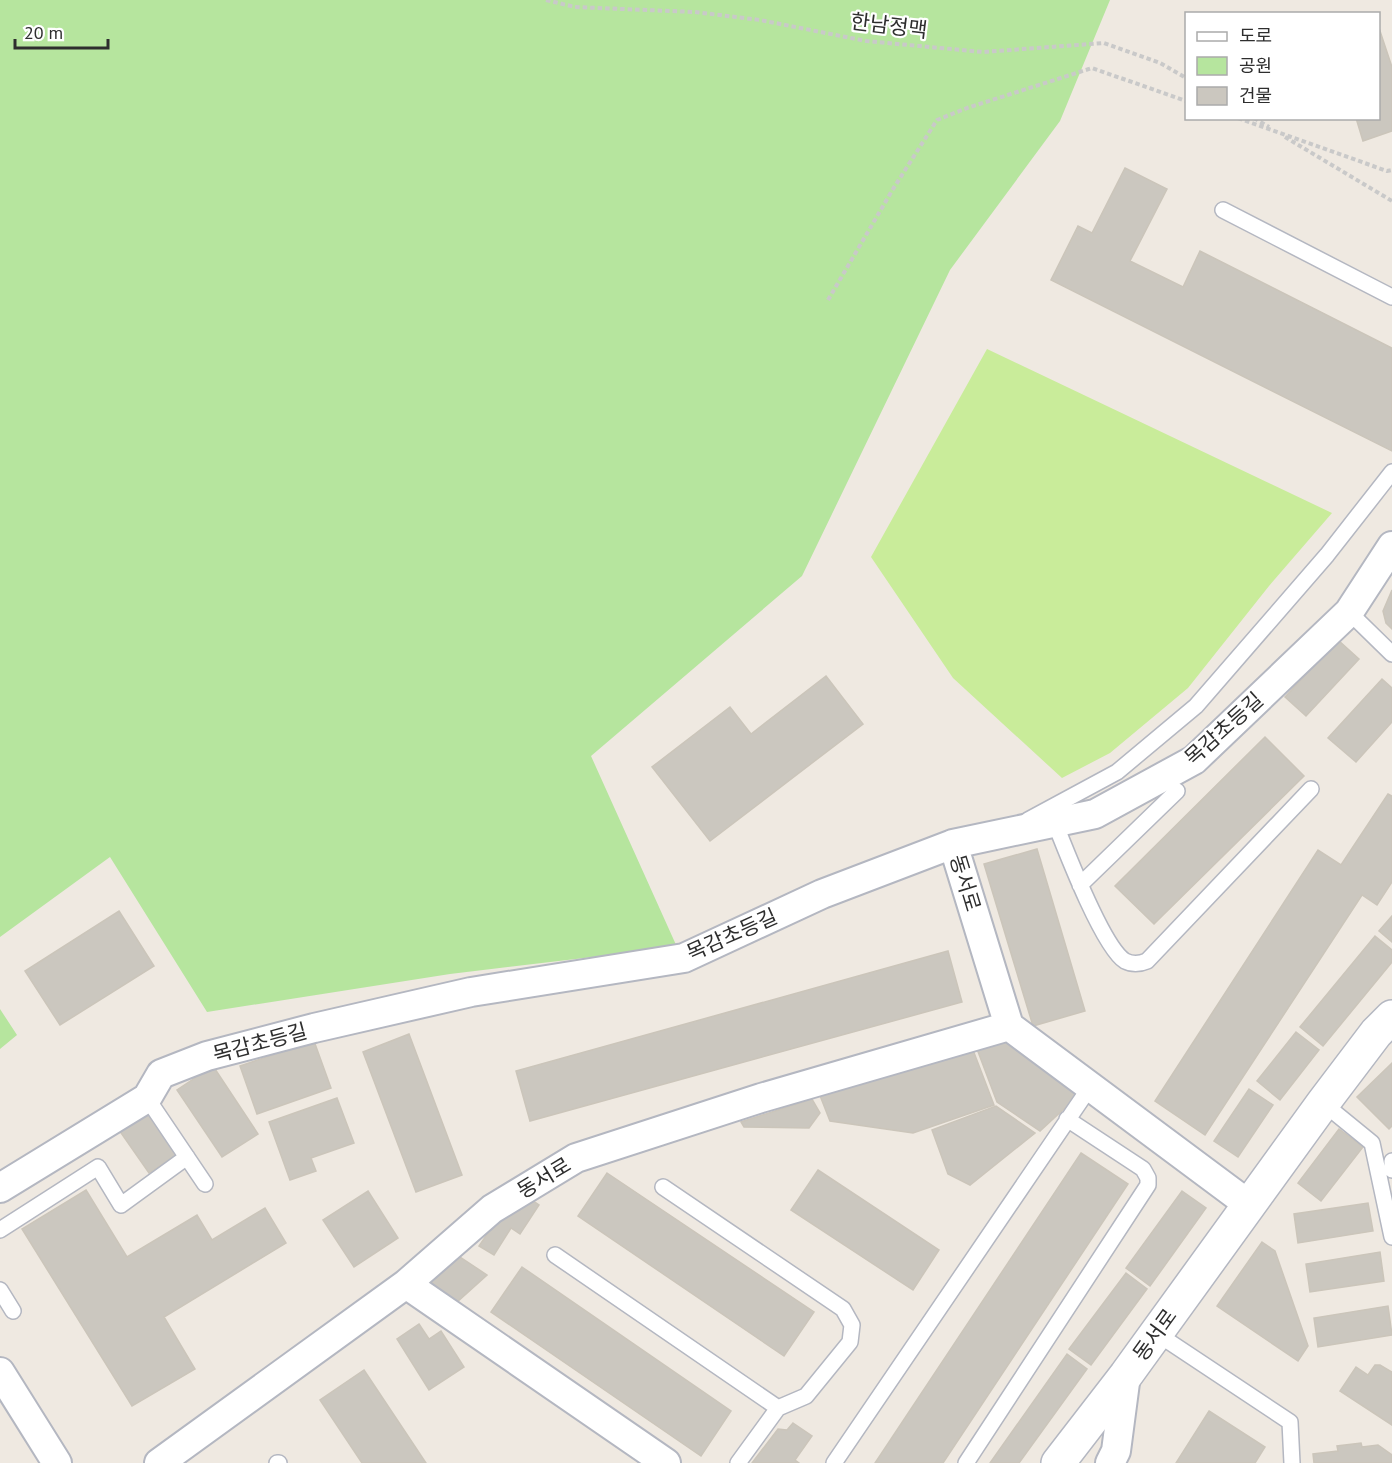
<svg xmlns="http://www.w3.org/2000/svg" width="1392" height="1463" font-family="'PT Sans','Noto Sans KR',sans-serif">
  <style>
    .green { fill: #b6e59e }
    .pitch { fill: #c9ec9a }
    .building { fill: #cbc7bf; stroke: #cbc5ba; stroke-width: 1.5 }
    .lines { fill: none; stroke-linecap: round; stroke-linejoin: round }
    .service-casing { stroke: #b4b7c1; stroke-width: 18 }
    .minor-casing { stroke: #b4b7c1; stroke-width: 32 }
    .tertiary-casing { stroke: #b4b7c1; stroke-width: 36 }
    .path { stroke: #c9c9c9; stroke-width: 4; stroke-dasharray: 4.5 3; stroke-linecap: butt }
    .service { stroke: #fff; stroke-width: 15 }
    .minor { stroke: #fff; stroke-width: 28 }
    .tertiary { stroke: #fff; stroke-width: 33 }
    .labels { text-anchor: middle; stroke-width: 4.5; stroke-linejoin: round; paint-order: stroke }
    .street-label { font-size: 21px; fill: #2e2e2e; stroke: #fff }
  </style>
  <rect width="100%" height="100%" fill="#efe9e1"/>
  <path class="green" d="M0,0H1110L1060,121L950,270L802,576L591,756L677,947L450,974L207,1012L110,857L0,937Z
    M0,1009L17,1035L0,1049Z"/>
  <path class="pitch" d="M987,349L1332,513L1269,586L1188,688L1110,753L1062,778L953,678L871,557Z"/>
  <path class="building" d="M1378,25L1392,67V131L1363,141L1356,118H1378Z
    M1125,168L1167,189L1130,261L1183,287L1200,251L1392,348V451L1051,280L1078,226L1092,233Z
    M1392,590V629L1386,623L1383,611Z
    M1338,640L1359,659L1306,716L1285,697Z
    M826,676L863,724L710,841L652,767L730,707L751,734Z
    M1382,679L1392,688V722L1356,762L1328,738Z
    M1265,737L1304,776L1154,924L1115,886Z
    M1388,794L1392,796V882L1377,905L1362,895L1205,1135L1155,1101L1318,850L1341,865Z
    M1037,849L1085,1011L1033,1026L984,864Z
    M119,911L154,966L60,1025L25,971Z
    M1392,916V942L1379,931Z
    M1375,936L1392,950V962L1323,1046L1300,1027Z
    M948,951L962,1002L530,1121L516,1071Z
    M1296,1032L1319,1050L1280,1100L1257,1081Z
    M409,1034L462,1175L416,1192L363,1052Z
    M1008,1039L1080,1094L1040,1131L997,1102L977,1049Z
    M314,1041L331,1088L257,1114L240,1066Z
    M973,1050L994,1105L913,1133L830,1121L819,1093Z
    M1392,1063V1126L1389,1129L1357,1097Z
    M213,1066L258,1134L222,1157L177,1090Z
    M1249,1089L1273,1105L1238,1157L1214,1141Z
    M337,1098L354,1143L311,1158L316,1171L290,1180L269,1122Z
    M812,1099L820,1113L809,1128L744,1127L741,1122Z
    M996,1106L1035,1133L970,1185L948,1174L932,1130Z
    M149,1109L179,1153L149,1173L119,1130Z
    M1339,1129L1363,1147L1321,1201L1298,1183Z
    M1081,1153L1128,1184L943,1463H875Z
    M818,1170L939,1250L913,1290L791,1210Z
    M607,1173L814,1312L784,1356L578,1216Z
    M86,1190L127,1257L197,1215L212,1240L265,1208L286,1243L164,1317L195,1369L132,1406L22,1229Z
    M368,1191L398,1238L354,1267L323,1220Z
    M1182,1191L1206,1208L1150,1286L1126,1268Z
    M526,1196L539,1205L520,1234L511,1228L494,1255L479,1246L507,1205Z
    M1368,1203L1373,1231L1298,1243L1294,1214Z
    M1262,1242L1275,1251L1308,1346L1298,1361L1217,1306Z
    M451,1251L487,1275L456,1303L431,1282Z
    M1380,1252L1384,1281L1310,1292L1306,1264Z
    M522,1267L731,1411L701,1456L491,1312Z
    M1126,1273L1147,1289L1091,1365L1069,1349Z
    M1388,1306L1392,1335L1318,1347L1314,1318Z
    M419,1324L429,1339L441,1331L464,1367L429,1390L397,1339Z
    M1067,1354L1087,1369L1019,1463H990Z
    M1375,1365H1380L1392,1372V1425L1340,1391L1356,1367L1368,1375Z
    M364,1370L426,1463H362L320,1400Z
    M1209,1411L1265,1447L1255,1463H1176Z
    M793,1423L812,1436L795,1460L799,1463H752L778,1429L787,1430Z
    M1361,1443L1362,1447L1378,1445L1392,1455V1463H1314L1313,1454L1338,1451L1337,1446Z"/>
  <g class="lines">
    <defs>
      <path id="service" d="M1223,210L1392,297
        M1349,612L1392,654
        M1028,820L1117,772L1196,706L1327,555L1392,472
        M1055,823C1066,851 1103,947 1125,961C1133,965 1140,964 1147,961L1311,789
        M1080,885L1177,791
        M147,1098L205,1184
        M1323,1103L1372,1143L1392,1237
        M1392,1161V1170
        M663,1187L843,1309L852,1325L850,1342L806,1396L778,1408L738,1463
        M0,1230L98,1167L121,1205L187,1157
        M555,1255L778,1408
        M0,1290L13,1311
        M1156,1333L1290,1422L1292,1463
        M277,1463H279
        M834,1463L1090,1087
        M966,1463L1148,1185V1178L1143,1169L1067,1119"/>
      <path id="minor" d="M953,844L1009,1026
        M0,1188L147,1098L161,1074L207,1056L314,1028L471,992L684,958L822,894L953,844L1095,814L1194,760L1349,612L1392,546
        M406,1284L666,1463
        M0,1372L57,1463
        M159,1463L406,1284L492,1209L576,1158L761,1098L1009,1026L1248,1204
        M1110,1463L1116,1451L1126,1375"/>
      <path id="tertiary" d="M1058,1463L1126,1375L1323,1103L1376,1033L1392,1017"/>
    </defs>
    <use href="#service" class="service-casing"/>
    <use href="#minor" class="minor-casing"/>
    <use href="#tertiary" class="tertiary-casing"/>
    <path class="path" d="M546,0L575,7L695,12L760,20L866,41L983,52L1104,43L1160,63L1186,78
      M1238,118L1387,171L1392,170
      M1254,118L1269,127
      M1285,137L1392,201
      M828,300L893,189L937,120L967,108L1092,68L1186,101"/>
    <use href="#service" class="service"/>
    <use href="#minor" class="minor"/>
    <use href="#tertiary" class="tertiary"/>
  </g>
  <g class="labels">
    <g class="street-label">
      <text transform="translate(889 26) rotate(7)" y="7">한남정맥</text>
      <text transform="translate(1224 729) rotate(-42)" y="7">목감초등길</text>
      <text transform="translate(965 883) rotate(73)" y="7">동서로</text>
      <text transform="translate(732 935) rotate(-24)" y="7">목감초등길</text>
      <text transform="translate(260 1043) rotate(-15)" y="7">목감초등길</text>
      <text transform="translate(544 1178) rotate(-31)" y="7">동서로</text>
      <text transform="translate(1155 1335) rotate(-54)" y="7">동서로</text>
    </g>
  </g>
  <rect x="1185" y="12" width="195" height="108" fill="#ffffff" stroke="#ababab" stroke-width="1.5"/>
  <rect x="1197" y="32" width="30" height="9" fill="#ffffff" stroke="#ababab" stroke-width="1.5"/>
  <text x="1239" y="42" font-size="18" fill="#2e2e2e">도로</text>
  <rect x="1197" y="57" width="30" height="18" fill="#b6e59e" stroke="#ababab" stroke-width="1.5"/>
  <text x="1239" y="72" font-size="18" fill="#2e2e2e">공원</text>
  <rect x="1197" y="87" width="30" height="18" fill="#cbc7bf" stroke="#ababab" stroke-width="1.5"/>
  <text x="1239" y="102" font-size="18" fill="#2e2e2e">건물</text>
  <path d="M15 39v9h93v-9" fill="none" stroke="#2e2e2e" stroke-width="3"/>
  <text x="24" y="39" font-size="18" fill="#2e2e2e" stroke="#ffffff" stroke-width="4.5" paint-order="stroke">20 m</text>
</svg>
